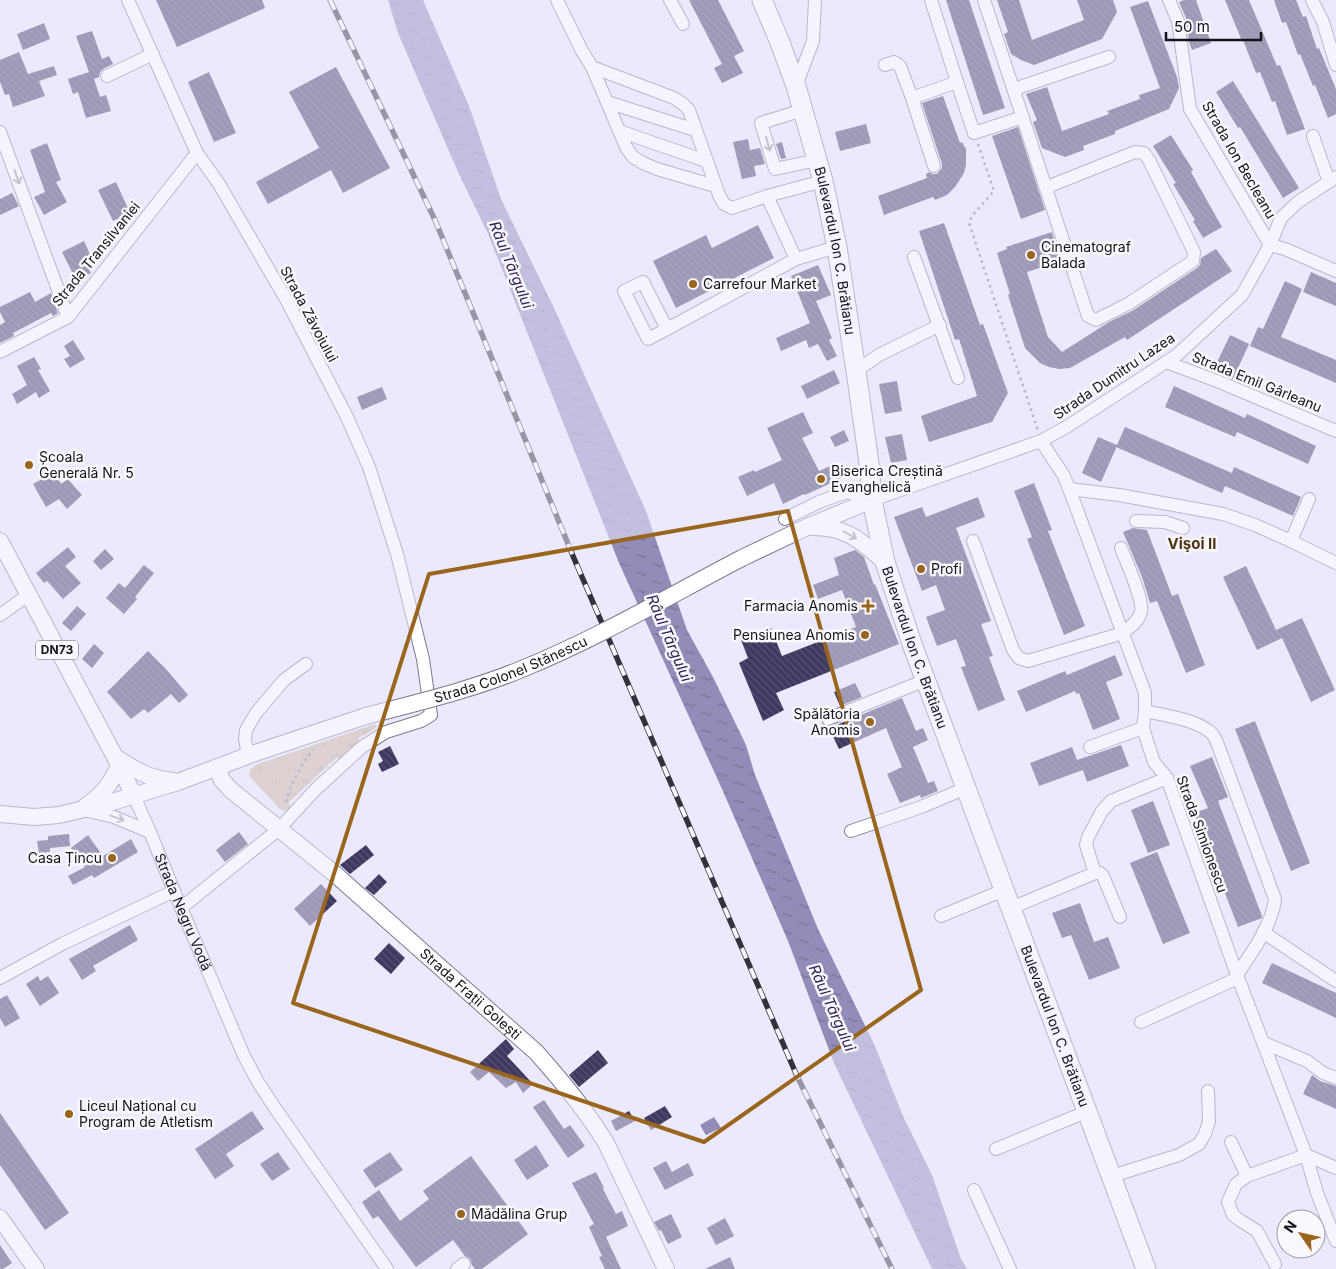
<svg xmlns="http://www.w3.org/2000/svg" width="1336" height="1269" font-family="Inter,sans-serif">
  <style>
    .park { fill: url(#park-tufts) }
    .water { fill: url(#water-ripples) }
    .building { fill: url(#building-back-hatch) }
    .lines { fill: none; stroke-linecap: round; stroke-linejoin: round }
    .minor-casing { stroke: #7d7b90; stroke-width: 14 }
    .major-casing { stroke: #7d7b90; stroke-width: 18 }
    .highway-casing { stroke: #7d7b90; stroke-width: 21 }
    .path { stroke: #7b7a88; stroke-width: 2.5; stroke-dasharray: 2.5 4; stroke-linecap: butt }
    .minor { stroke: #fff; stroke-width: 12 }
    .major { stroke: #fff; stroke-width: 16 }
    .highway { stroke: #fff; stroke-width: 19 }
    .rail-casing { stroke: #33323c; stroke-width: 5.5 }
    .rail { stroke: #f9f8fd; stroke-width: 4; stroke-dasharray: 11; stroke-linecap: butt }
    .major-bridge-casing { stroke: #7d7b90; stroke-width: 18; stroke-linecap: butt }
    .major-bridge { stroke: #fff; stroke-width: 16 }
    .oneway { stroke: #959599 }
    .marked { fill: none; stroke: #9a651d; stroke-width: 4; stroke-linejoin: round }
    .poi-dot { fill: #9a651d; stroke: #f9f8fd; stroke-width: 2 }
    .labels { text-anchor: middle; stroke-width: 5; stroke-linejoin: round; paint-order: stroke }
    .shield { fill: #f9f8fd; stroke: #595860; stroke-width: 1 }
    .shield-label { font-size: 12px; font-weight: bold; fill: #14131c }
    .street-label { font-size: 14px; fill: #14131c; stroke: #f9f8fd }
    .poi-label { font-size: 14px; fill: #14131c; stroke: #f9f8fd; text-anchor: start }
    .water-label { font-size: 15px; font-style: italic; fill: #2c1e55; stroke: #f9f8fd }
    .neighbourhood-label { font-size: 15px; font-weight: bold; fill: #4d3312; stroke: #f9f8fd }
  </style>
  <defs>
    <pattern id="park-tufts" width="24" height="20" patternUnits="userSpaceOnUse" patternTransform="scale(1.25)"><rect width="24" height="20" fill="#ccb59c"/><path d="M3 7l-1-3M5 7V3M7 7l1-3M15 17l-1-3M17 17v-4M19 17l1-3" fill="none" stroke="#ae9b86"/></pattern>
    <pattern id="water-ripples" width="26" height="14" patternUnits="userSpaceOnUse" patternTransform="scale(1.25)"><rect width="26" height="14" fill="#928cb8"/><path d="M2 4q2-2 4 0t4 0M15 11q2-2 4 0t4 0" fill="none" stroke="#767195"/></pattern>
    <pattern id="building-back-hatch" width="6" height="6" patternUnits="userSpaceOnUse" patternTransform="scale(1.25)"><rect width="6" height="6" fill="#3f385f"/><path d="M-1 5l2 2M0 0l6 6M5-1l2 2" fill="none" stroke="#575271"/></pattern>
  </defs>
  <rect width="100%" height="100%" fill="#ebe9fd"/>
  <path class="park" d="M375,724L376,728L359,738L357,750L343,763L337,757L288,803L294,809L287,811L281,810L249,776L250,770L255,765Z"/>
  <path class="water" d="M388,0H423L469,106L501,199L554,308L646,511L687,630L713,677L746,745L755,775L818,929L875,1046L903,1116L932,1175L961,1259L967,1269H932L834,1063L788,941L722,789L619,563L488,234L458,172L398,33Z
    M714,1117L721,1128L706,1135L700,1125Z"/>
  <path class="building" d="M156,0H262L265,8L177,47Z
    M689,0H718L744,51L734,56L743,73L722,83L714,68L722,64Z
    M946,0H969L1005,108L983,115Z
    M997,0H1019L1032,40L1084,20L1077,0H1113L1117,12L1102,39L1034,65L1021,60L1011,54L1004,34L1008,32Z
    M1184,0H1196L1211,43L1192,50L1189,42L1186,18L1179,2Z
    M1225,0H1249L1277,66L1280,65L1305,129L1287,135L1275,101L1272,102L1260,72L1256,73L1243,40L1242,41Z
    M1274,0H1296L1303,17L1306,16L1317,49L1319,48L1336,89V114L1328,118L1315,85L1313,86L1300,54L1298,55L1286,22L1282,23Z
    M1148,1L1177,77L1179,88L1169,109L1115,131V134L1083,146L1084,150L1065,157L1042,148L1033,122L1037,120L1026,94L1047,87L1062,131L1109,114L1107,111L1140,99L1139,95L1160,88L1130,7Z
    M44,23L50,39L23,50L17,34Z
    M92,31L102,59L109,56L113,64L103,69L100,72L99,77L94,79L100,97L106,95L111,111L86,118L78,92L73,94L68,79L89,72L76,36Z
    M19,52L28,74L54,66L57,75L39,81L45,96L13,107L9,94L5,95L0,82V60Z
    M336,67L390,168L343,193L331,170L268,204L256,182L319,148L289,92Z
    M209,72L236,133L214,142L188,82Z
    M1233,81L1299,188L1283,198L1240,127L1238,128L1216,92Z
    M943,96L960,143L962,142L966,149V165L964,173L955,187L947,195L935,200L933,197L884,215L878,196L927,178L926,174L929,172L933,174H937L942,168V164L922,103Z
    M866,124L871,143L840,151L835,132Z
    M1018,127L1045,210L1021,219L992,136Z
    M1171,135L1193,170L1191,172L1222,227L1203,238L1193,221L1195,220L1173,184L1176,183L1153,146Z
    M748,139L750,150L760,148L765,164L754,166L756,176L742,179L733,142Z
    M782,142L786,158L781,159L776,144Z
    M47,143L61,180L56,182L67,202L44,215L34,197L45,192L30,150Z
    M116,182L130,213L113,221L98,190Z
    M12,193L19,206L0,215V199Z
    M944,223L980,325L983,324L1008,393L992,422L929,442L921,416L977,396L959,339L955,340L919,231Z
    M758,225L774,258L676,308L653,261L706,235L712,248Z
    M1052,232L1061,261L1027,272L1048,337L1062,352L1109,322L1132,311L1197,268L1200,265L1201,258L1216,249L1232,271L1127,340L1125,337L1070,368L1059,369L1049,367L1040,363L1025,348L1008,295L1010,294L997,253L1007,249L1006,247Z
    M84,241L94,263L87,266L91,273L76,280L62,252Z
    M818,265L831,295L816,301L832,338L829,340L837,356L827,361L818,344L809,348L806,340L781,351L776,338L810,323L791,276Z
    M1311,272L1336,283V306L1303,292Z
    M1285,281L1302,289L1281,337L1336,360V383L1250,346L1258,327L1263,329Z
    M30,292L35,302L51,293L58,313L53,316L51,313L13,333L14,336L0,343V325L5,322L0,312V307Z
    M1230,335L1249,344L1233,379L1213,371Z
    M73,340L85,359L70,368L64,359L70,356L64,346Z
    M34,357L41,369L38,370L50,391L39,398L36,392L17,404L12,394L27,385L17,366Z
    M834,370L840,383L807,399L801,386Z
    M897,381L902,411L885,414L879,384Z
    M1174,386L1245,418L1247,414L1316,446L1308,464L1237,432L1235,437L1165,407Z
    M382,387L387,399L362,410L357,397Z
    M803,412L813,433L802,438L819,471L837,463L844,477L805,495L804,494L783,504L774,483L747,496L738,477L754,470L755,472L782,460L767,428Z
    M1125,427L1232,473L1234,467L1301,497L1293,516L1225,486L1222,493L1116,447L1117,446L1101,482L1082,473L1098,437L1117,445Z
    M844,430L849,441L835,447L830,437Z
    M902,434L907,460L891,463L885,437Z
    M55,472L61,484L68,479L82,495L67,509L59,499L46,507L33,484Z
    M1034,483L1052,530L1048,531L1085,626L1064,635L1027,539L1032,537L1014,491Z
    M978,497L985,517L956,528L991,621L981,624L993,656L989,657L1005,700L978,711L961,667L966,666L956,639L937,646L926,617L945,610L936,585L922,591L894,517L922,507L926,517Z
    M1133,528L1147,530L1172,596L1178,594L1205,665L1186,673L1157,601L1150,603L1142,577L1123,532Z
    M68,547L76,557L65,566L81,583L63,599L47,581L44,583L36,573Z
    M105,549L114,559L101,570L93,561Z
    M855,550L864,557L874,585L875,584L899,644L776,693L784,710L763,721L739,663L748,658L741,640L771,628L782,656L856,627L842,590L818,599L813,585L839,575L834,558Z
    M144,565L154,573L135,597L137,599L124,614L106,598L119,583L125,588Z
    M1246,566L1276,630L1302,618L1335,690L1311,702L1282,638L1257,650L1223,577Z
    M77,606L86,614L71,631L62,623Z
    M94,644L104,653L92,668L82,659Z
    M148,651L165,668L188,695L179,703L171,694L148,713L144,709L131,719L107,692Z
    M1115,655L1123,675L1106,682L1120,719L1093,730L1079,693L1076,694L1075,691L1026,712L1017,691L1065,671L1067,675Z
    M855,683L862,697L840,706L834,692Z
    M902,698L916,731L923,728L928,740L913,747L928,783L934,781L938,791L921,798L920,795L900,803L887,774L902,767L886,728L839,749L829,728Z
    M1255,721L1310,863L1291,871L1235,729Z
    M1121,745L1129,766L1087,782L1083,770L1039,786L1030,763L1072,747L1077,760Z
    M390,746L399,764L382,772L378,764L383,761L378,752Z
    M1212,757L1228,797L1218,801L1262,916V918L1238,927L1194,813L1208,808L1190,766Z
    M1153,801L1170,845L1148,853L1131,810Z
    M239,832L248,844L225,862L216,850Z
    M69,834L70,846L50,848V852L39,853L37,841L48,840V836Z
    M88,835L103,856L131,839L138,852L94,878L92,875L73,885L68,876L85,867L71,848Z
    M366,845L374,855L350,874L340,865Z
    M1157,852L1190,933L1163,944L1130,863Z
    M379,874L387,882L374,895L365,888Z
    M321,884L337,901L310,926L294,909Z
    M1080,903L1094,942L1108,937L1120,968L1089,980L1071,935L1062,938L1052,913Z
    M130,925L138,940L93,966L96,971L82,980L69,959Z
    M389,943L405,958L391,974L374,959Z
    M1272,963L1336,993V1018L1262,983Z
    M38,976L40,981L48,976L59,993L40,1006L26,984Z
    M7,995L20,1018L5,1027L0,1018V999Z
    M506,1039L514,1049L507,1056L533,1084L523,1093L516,1082L506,1088L489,1072L478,1081L470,1072Z
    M598,1050L608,1063L579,1087L569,1075Z
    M1312,1075L1320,1081L1336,1086V1109L1303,1094Z
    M544,1100L564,1129L570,1125L585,1146L568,1158L533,1107Z
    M665,1106L672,1117L651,1130L644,1118Z
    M252,1111L264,1129L226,1154L234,1166L215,1179L195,1149Z
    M629,1111L635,1121L616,1131L611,1121Z
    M0,1113L69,1213L45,1230L0,1165Z
    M536,1145L549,1166L527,1180L514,1160Z
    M278,1152L290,1169L272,1181L260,1164Z
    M390,1152L403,1170L375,1188L363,1170Z
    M471,1156L528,1234L482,1269H475L472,1265L470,1259L465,1256L453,1240L416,1267L378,1216L373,1219L362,1202L379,1190L400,1221L429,1199L423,1191Z
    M666,1161L672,1172L688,1163L694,1175L665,1190L653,1168Z
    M596,1172L604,1188L603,1189L616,1214L622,1211L628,1226L606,1237L621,1269H605L599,1257L602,1256L589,1227L594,1224L572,1183Z
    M671,1214L682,1237L668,1244L661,1230L659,1231L654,1222Z
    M725,1218L734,1236L716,1245L707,1228Z
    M0,1245L12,1263L3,1269H0Z
    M730,1257L735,1269H705Z"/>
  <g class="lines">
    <defs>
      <g id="minor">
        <path d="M128,0L197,153L219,184L287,301L347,417L369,467L397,554L423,659L431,715L421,721L386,732L362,747L316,789L279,829L181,908"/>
        <path d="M557,0L582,51L592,67L674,98L683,104L689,110L719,195L724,204L732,208L767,196L823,181"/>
        <path d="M670,0L683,24"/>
        <path d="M931,0L957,82"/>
        <path d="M984,0C1019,105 1054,210 1088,316L1096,320L1128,304L1193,261L1194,252L1149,160L1144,153L1135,152L1047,187"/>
        <path d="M1169,0L1178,21L1190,109L1270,245L1285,249L1336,271"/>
        <path d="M1312,0L1323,22L1336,65"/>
        <path d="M885,65L894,62L900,66L912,98"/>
        <path d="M592,67L626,147L633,157L643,163L657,169L715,186"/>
        <path d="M107,76L153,54"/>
        <path d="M796,86L813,41L815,0"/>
        <path d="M1014,89L1109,57"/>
        <path d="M607,102L695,130"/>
        <path d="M803,110L761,123L775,169L817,160"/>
        <path d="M619,131L706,161"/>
        <path d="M0,132L68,317"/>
        <path d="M1313,136L1329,182"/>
        <path d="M934,166L912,98L957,82L974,133L1023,117"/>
        <path d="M767,196L796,259"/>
        <path d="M914,257L958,378"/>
        <path d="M667,329L643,282L624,291L648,339L667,329L796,259L837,247"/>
        <path d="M0,352L68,317L197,153"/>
        <path d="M1166,362L1217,381L1336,431"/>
        <path d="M856,371L879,355L940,325"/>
        <path d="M1041,441L1064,476L1076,507L1145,693V711L1143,728L1148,744L1154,762L1167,778L1237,975L1306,1155L1317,1193L1336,1241"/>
        <path d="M1069,489L1119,495L1223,514L1255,525L1291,541L1336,563"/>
        <path d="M785,519L819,502L847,492L872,500L1041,441L1068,426L1177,355L1242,295L1270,245L1281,218L1298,202L1336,177"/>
        <path d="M1136,521L1165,522L1183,528"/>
        <path d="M973,541L1013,650L1019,658L1028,661L1123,633C1129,628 1139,621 1141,612C1144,600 1126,561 1121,548"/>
        <path d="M1291,541L1309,499"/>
        <path d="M0,615L28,595"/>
        <path d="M1145,711C1163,715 1201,720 1213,735C1215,738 1217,742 1218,745L1275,899C1272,926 1251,953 1237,975"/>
        <path d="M828,719L926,680"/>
        <path d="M1090,747L1143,728"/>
        <path d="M248,756L245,739L246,730L256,713L284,680L306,664"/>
        <path id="s1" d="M134,796L150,832L174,891L244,1056L258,1082L275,1108L387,1269"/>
        <path d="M84,810L114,817L150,832"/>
        <path d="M851,831L921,807L966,788"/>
        <path d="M1095,873H1100L1103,876L1120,917"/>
        <path d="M1011,908L1095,873L1086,845L1088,837L1102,811L1111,801L1167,778"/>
        <path d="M941,916L1004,890"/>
        <path d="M1263,932L1336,981"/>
        <path d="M0,978L62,944L174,891"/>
        <path d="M1141,1022L1238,978"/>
        <path d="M1264,1043L1307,1061L1323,1073L1336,1078"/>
        <path d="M1231,1142L1247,1176"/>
        <path d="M996,1149L1086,1112"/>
        <path d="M1112,1176L1179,1155L1199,1144L1205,1134L1209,1121L1208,1091"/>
        <path d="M974,1190L1010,1269"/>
        <path d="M1275,1264L1257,1231L1241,1221L1233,1215L1228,1202L1236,1184L1247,1176L1306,1155L1336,1168"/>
        <path d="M457,1269L464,1264"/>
      </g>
      <g id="major">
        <path d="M812,527C847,527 860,540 885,562"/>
        <path d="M0,541L115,757L134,796"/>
        <path d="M742,558L807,527L872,500"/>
        <path d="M115,757C135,770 149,779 174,781"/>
        <path id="s2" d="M217,768L222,780L231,790L336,875L536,1052C561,1080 586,1110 606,1143L666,1269"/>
        <path d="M86,806C103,794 110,785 119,766"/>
        <path d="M0,814L34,817L59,815L109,803L178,782L255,753L366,716"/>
        <path d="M0,1218L36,1269"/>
      </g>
      <g id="highway">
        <path id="s3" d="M762,0L779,40L796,86L823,181L837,247L856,371L869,463L872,500L885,562L912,644L1146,1269"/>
      </g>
    </defs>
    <use href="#minor" class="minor-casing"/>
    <use href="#major" class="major-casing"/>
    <use href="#highway" class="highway-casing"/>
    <path class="path" d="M978,144L994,191L972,216L969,223L1038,431
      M286,802C291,782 301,766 313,749"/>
    <use href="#minor" class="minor"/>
    <use href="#major" class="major"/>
    <use href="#highway" class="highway"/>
    <defs>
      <path id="rail" d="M330,0L435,220L573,556L797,1076L892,1269"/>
    </defs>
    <use href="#rail" class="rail-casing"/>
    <use href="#rail" class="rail"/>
    <defs>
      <g id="major-bridge">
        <path id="s4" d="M366,716C419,702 471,690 522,669C598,638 669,596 742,558"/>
      </g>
    </defs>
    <use href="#major-bridge" class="major-bridge-casing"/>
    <use href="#major-bridge" class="major-bridge"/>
  </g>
  <defs><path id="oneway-shaft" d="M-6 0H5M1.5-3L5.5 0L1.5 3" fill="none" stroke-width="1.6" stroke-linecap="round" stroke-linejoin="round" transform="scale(1.25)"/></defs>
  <g class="oneway">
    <use href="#oneway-shaft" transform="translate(768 144) rotate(74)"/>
    <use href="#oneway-shaft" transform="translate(17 177) rotate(70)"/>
    <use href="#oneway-shaft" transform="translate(850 535) rotate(29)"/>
    <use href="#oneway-shaft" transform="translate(117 818) rotate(20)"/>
  </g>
  <path d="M0 0H1336V1269H0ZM788,511L921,990L704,1142L293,1003L429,574Z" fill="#ebe9fd" fill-opacity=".55" fill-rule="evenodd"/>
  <path class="marked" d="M788,511L921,990L704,1142L293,1003L429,574Z"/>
  <g class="poi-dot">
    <circle cx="1031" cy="255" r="5"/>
    <circle cx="693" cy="284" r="5"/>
    <circle cx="29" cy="465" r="5"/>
    <circle cx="821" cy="479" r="5"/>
    <circle cx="921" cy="569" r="5"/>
    <path d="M865.5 598.5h5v5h5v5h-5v5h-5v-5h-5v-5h5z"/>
    <circle cx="865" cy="635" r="5"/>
    <circle cx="870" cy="722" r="5"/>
    <circle cx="112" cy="858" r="5"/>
    <circle cx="69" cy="1114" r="5"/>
    <circle cx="461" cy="1214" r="5"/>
  </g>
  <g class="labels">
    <rect class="shield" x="36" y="640.5" width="42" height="19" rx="4"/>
    <g class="shield-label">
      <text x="57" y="654">DN73</text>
    </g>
    <g class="street-label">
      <text transform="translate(1239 160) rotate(60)" y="5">Strada Ion Becleanu</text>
      <text dy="5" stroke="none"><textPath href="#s3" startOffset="262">Bulevardul Ion C. Brătianu</textPath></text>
      <text transform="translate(96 254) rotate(-51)" y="5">Strada Transilvaniei</text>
      <text transform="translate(309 314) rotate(62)" y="5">Strada Zăvoiului</text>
      <text transform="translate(1114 376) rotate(-34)" y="5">Strada Dumitru Lazea</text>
      <text transform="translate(1257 382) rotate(22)" y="5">Strada Emil Gârleanu</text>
      <text dy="5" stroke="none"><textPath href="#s3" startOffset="668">Bulevardul Ion C. Brătianu</textPath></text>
      <text dy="5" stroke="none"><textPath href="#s4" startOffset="152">Strada Colonel Stănescu</textPath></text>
      <text transform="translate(1202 834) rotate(70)" y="5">Strada Simionescu</text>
      <text dy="5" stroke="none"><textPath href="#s1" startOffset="126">Strada Negru Vodă</textPath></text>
      <text dy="5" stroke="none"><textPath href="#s2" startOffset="341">Strada Frații Golești</textPath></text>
      <text dy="5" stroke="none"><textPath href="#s3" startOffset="1072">Bulevardul Ion C. Brătianu</textPath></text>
    </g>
    <g class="poi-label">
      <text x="1041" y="252">Cinematograf<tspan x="1041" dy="16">Balada</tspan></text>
      <text x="703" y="289">Carrefour Market</text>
      <text x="39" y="462">Școala<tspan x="39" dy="16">Generală Nr. 5</tspan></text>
      <text x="831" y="476">Biserica Creștină<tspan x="831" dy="16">Evanghelică</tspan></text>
      <text x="931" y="574">Profi</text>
      <text x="858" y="611" text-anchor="end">Farmacia Anomis</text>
      <text x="855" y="640" text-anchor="end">Pensiunea Anomis</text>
      <text x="860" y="719" text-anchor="end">Spălătoria<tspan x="860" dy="16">Anomis</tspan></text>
      <text x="102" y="863" text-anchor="end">Casa Țincu</text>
      <text x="79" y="1111">Liceul Național cu<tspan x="79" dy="16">Program de Atletism</tspan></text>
      <text x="471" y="1219">Mădălina Grup</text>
    </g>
    <g class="water-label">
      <text transform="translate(511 265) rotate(68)" y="5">Râul Târgului</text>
      <text transform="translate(669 638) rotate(67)" y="5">Râul Târgului</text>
      <text transform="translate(832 1008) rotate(66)" y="5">Râul Târgului</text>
    </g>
    <g class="neighbourhood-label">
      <text x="1192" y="549">Vişoi II</text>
    </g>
  </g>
  <g transform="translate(1301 1234) rotate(304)"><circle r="24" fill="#f9f8fd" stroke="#9d9ca3"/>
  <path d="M0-4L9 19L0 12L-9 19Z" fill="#9a651d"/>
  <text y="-8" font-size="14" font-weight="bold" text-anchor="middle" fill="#14131c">N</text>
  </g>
  <path d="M1166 32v8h95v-8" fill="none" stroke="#14131c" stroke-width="2.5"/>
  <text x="1174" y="32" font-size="15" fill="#14131c" stroke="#f9f8fd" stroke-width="4" paint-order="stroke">50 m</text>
</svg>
